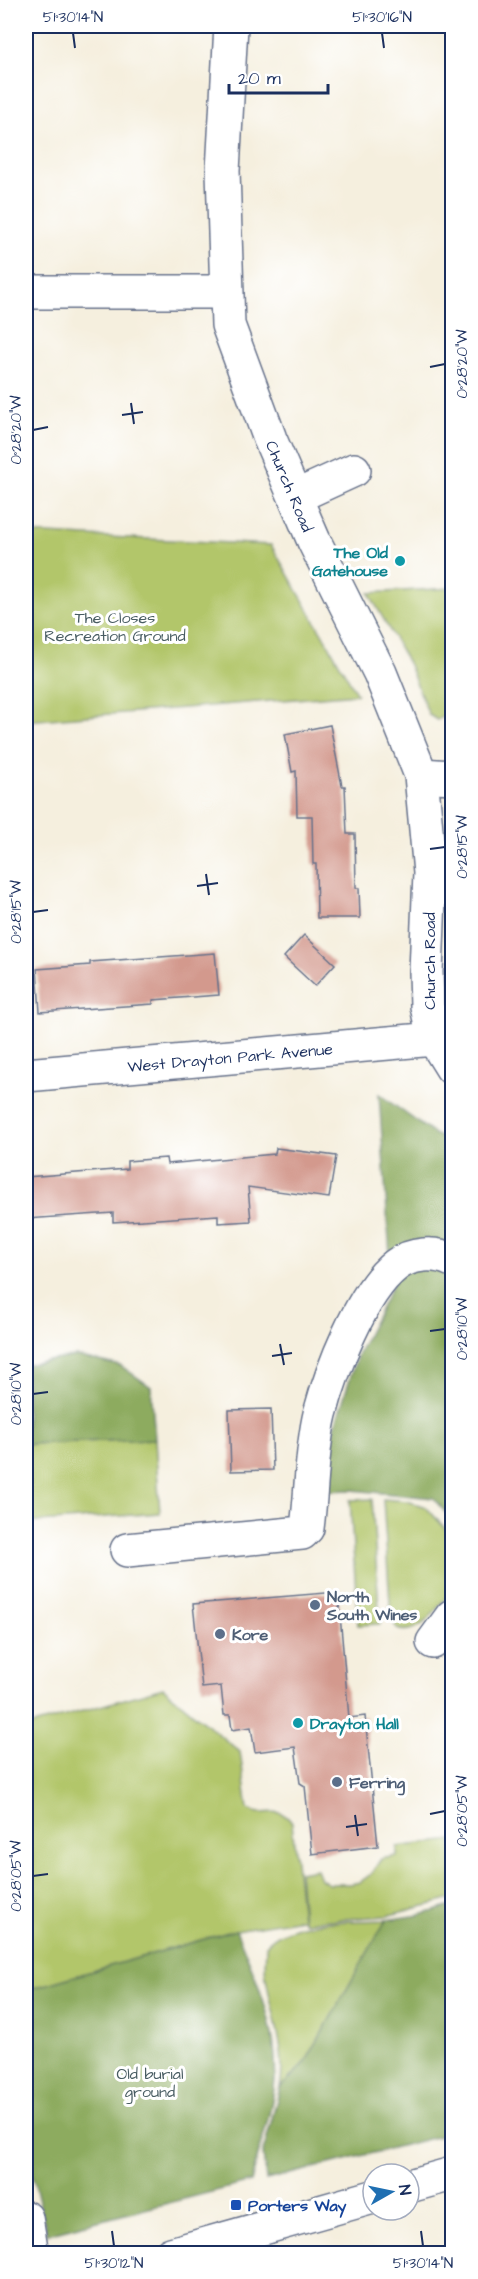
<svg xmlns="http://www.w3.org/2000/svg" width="478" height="2279" font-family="'Architects Daughter',sans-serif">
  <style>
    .green { fill: #b2c66b; stroke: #667a64; stroke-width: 1.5 }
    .forest { fill: #8dab5f; stroke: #546d5e; stroke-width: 1.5 }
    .building { fill: #d3998d }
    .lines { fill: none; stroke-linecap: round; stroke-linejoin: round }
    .minor-casing { stroke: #67728b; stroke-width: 36 }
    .minor { stroke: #fff; stroke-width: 33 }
    .ticks { fill: none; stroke: #1b2f5e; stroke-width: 2 }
    .culture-dot { fill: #0f9aa8; stroke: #fff; stroke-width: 2 }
    .service-dot { fill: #5c6f8a; stroke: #fff; stroke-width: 2 }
    .transit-dot { fill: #1a4fb4; stroke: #fff; stroke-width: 2 }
    .labels { text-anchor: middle; stroke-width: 6; stroke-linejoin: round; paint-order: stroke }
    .street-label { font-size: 16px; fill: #1b2f5e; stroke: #fff }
    .culture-label { font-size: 16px; font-weight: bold; fill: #0d838f; stroke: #fff; text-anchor: end }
    .park-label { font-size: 16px; fill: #485c62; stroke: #fff }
    .service-label { font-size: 16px; font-weight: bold; fill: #4e5e75; stroke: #fff; text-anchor: start }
    .transit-label { font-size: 16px; font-weight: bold; fill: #164399; stroke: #fff; text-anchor: start }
    .neatline { fill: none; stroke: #1b2f5e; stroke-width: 2 }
    .ticks-label { font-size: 15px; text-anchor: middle; fill: #1b2f5e }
  </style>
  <rect width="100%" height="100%" fill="#fff"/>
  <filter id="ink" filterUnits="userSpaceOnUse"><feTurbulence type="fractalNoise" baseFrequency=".0167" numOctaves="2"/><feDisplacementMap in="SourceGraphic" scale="12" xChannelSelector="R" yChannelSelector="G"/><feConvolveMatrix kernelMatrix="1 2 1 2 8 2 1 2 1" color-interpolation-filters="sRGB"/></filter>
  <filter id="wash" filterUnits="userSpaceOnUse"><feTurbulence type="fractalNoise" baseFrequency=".008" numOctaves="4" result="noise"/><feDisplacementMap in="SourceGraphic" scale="24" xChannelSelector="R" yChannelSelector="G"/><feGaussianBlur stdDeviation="1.35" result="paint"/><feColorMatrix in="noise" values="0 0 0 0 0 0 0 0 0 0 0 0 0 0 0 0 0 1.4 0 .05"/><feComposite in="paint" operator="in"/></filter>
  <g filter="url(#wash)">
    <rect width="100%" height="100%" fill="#f5efde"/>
    <path class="green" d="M26,533L271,545L357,694L26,721Z
      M452,588V667L447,714L437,720L429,715L409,665L369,593Z
      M155,1439L160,1513L26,1523V1444Z
      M372,1499L380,1624L358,1625L350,1500Z
      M383,1499L407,1501L426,1507L452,1536V1590C439,1605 421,1638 397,1629L391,1618Z
      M163,1688L240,1752L248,1809C265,1820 278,1802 292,1823L302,1919L236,1930L26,1990V1727Z
      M452,1840V1899L386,1916L303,1922L299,1872L317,1869L321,1879L329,1884H350L360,1882L371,1874L381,1859L397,1856V1847Z
      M386,1920L305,2063L280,2088C287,2050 272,2014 266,1978C264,1967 266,1956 266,1945C289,1917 352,1922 386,1920Z"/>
    <path class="forest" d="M379,1094L434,1134L452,1143V1520L433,1498L352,1490L324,1491L334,1429L358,1353L392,1286Z
      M76,1356L121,1366L151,1387L155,1439L26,1444V1365Z
      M452,1906V2133L266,2180L263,2153L280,2088L305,2063L386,1920L420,1915Z
      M236,1930C256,1976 282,2037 274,2089C270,2120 258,2152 251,2182L47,2234L26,2148V1990Z"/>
    <g id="blocks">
      <path class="building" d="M330,725L342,786H345L347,834H355L356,888H359L360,918H317L316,864H313L312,816H297L296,771L292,772L285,734Z
        M304,935L335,964L315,986L284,957Z
        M215,953L219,995L153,1000V1004L40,1012L37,969L90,965V962Z
        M276,1148L336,1156L329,1198L248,1187L251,1221L218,1223V1215L113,1222V1213L26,1219V1177L127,1169V1161L166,1158L167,1164L275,1154Z
        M271,1409L273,1470L231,1471L229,1410Z
        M338,1592L349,1718L365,1716L378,1846L312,1854L305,1786L300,1783L295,1747L255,1752L251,1727L232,1730L230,1715H224L221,1686L202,1688L193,1604Z"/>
    </g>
  </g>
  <g filter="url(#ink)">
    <use href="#blocks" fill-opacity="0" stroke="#67728b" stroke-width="1.5"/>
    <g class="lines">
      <defs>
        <path id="minor" d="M231,26L223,171L228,325L270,439L295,497L314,541L380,673L421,775L430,873L426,972L427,1006L434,1039L452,1068
          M26,292H227
          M295,497L354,470
          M421,775L452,777
          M26,1075L434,1039
          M127,1550L302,1533L307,1528C312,1491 311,1451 320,1414C331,1372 361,1292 396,1265C412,1253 435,1252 452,1260
          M433,1642L452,1616
          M409,2186L452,2174
          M26,2218L32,2254
          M171,2254L373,2197"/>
      </defs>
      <use href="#minor" class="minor-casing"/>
      <use href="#minor" class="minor"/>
    </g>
  </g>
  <path class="ticks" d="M73,33L75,48M382,33L384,48M430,367L445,364M131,403L134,424M122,415L143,412M33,430L48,427M430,849L445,847M206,874L209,895M197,886L218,883M33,912L48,910M430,1331L445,1329M280,1344L284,1365M272,1356L292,1353M33,1394L48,1392M430,1814L445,1811M355,1815L358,1836M346,1827L367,1824M33,1876L48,1874M112,2231L114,2246M421,2231L423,2246"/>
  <g class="culture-dot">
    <circle cx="400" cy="561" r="6"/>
    <circle cx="298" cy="1723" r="6"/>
  </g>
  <g class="service-dot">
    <circle cx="315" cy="1605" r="6"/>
    <circle cx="220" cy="1634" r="6"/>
    <circle cx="337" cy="1782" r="6"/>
  </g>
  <rect class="transit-dot" x="230" y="2199" width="12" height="12" rx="3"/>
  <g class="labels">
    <g class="street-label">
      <text transform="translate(290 486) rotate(67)" y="6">Church Road</text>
      <text transform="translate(429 961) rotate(-90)" y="6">Church Road</text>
      <text transform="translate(230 1057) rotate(-5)" y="6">West Drayton Park Avenue</text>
    </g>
    <g class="culture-label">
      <text x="388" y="558">The Old<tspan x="388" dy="18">Gatehouse</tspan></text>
      <text x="310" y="1729" text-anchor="start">Drayton Hall</text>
    </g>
    <g class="park-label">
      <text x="115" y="623">The Closes<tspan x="115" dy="18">Recreation Ground</tspan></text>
      <text x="150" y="2079">Old burial<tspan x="150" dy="18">ground</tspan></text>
    </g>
    <g class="service-label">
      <text x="327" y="1602">North<tspan x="327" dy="18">South Wines</tspan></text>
      <text x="232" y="1640">Kore</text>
      <text x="349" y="1788">Ferring</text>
    </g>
    <g class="transit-label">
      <text x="248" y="2211">Porters Way</text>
    </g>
  </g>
  <rect width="478" height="2279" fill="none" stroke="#fff" stroke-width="66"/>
  <g transform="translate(391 2192) rotate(81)"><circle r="28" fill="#ffffff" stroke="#a4acbf" stroke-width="1.5"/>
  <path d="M0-4.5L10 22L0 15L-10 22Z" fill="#1f6fb2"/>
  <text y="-9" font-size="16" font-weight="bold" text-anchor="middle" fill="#1b2f5e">N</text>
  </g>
  <path d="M229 84v9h99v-9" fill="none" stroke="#1b2f5e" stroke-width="3"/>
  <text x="238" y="84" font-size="18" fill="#1b2f5e" stroke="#ffffff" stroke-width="4.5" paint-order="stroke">20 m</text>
  <rect x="33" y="33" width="412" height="2213" class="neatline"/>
  <g class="ticks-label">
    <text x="73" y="22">51°30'14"N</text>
    <text x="382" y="22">51°30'16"N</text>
    <text transform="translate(462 364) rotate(-90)" y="5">0°28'20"W</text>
    <text transform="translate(16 430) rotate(-90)" y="5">0°28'20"W</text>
    <text transform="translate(462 847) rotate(-90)" y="5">0°28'15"W</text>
    <text transform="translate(16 912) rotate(-90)" y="5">0°28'15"W</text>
    <text transform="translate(462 1329) rotate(-90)" y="5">0°28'10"W</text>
    <text transform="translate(16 1394) rotate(-90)" y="5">0°28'10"W</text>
    <text transform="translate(462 1811) rotate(-90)" y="5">0°28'05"W</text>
    <text transform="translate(16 1876) rotate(-90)" y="5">0°28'05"W</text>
    <text x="114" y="2268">51°30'12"N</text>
    <text x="423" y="2268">51°30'14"N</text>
  </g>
</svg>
